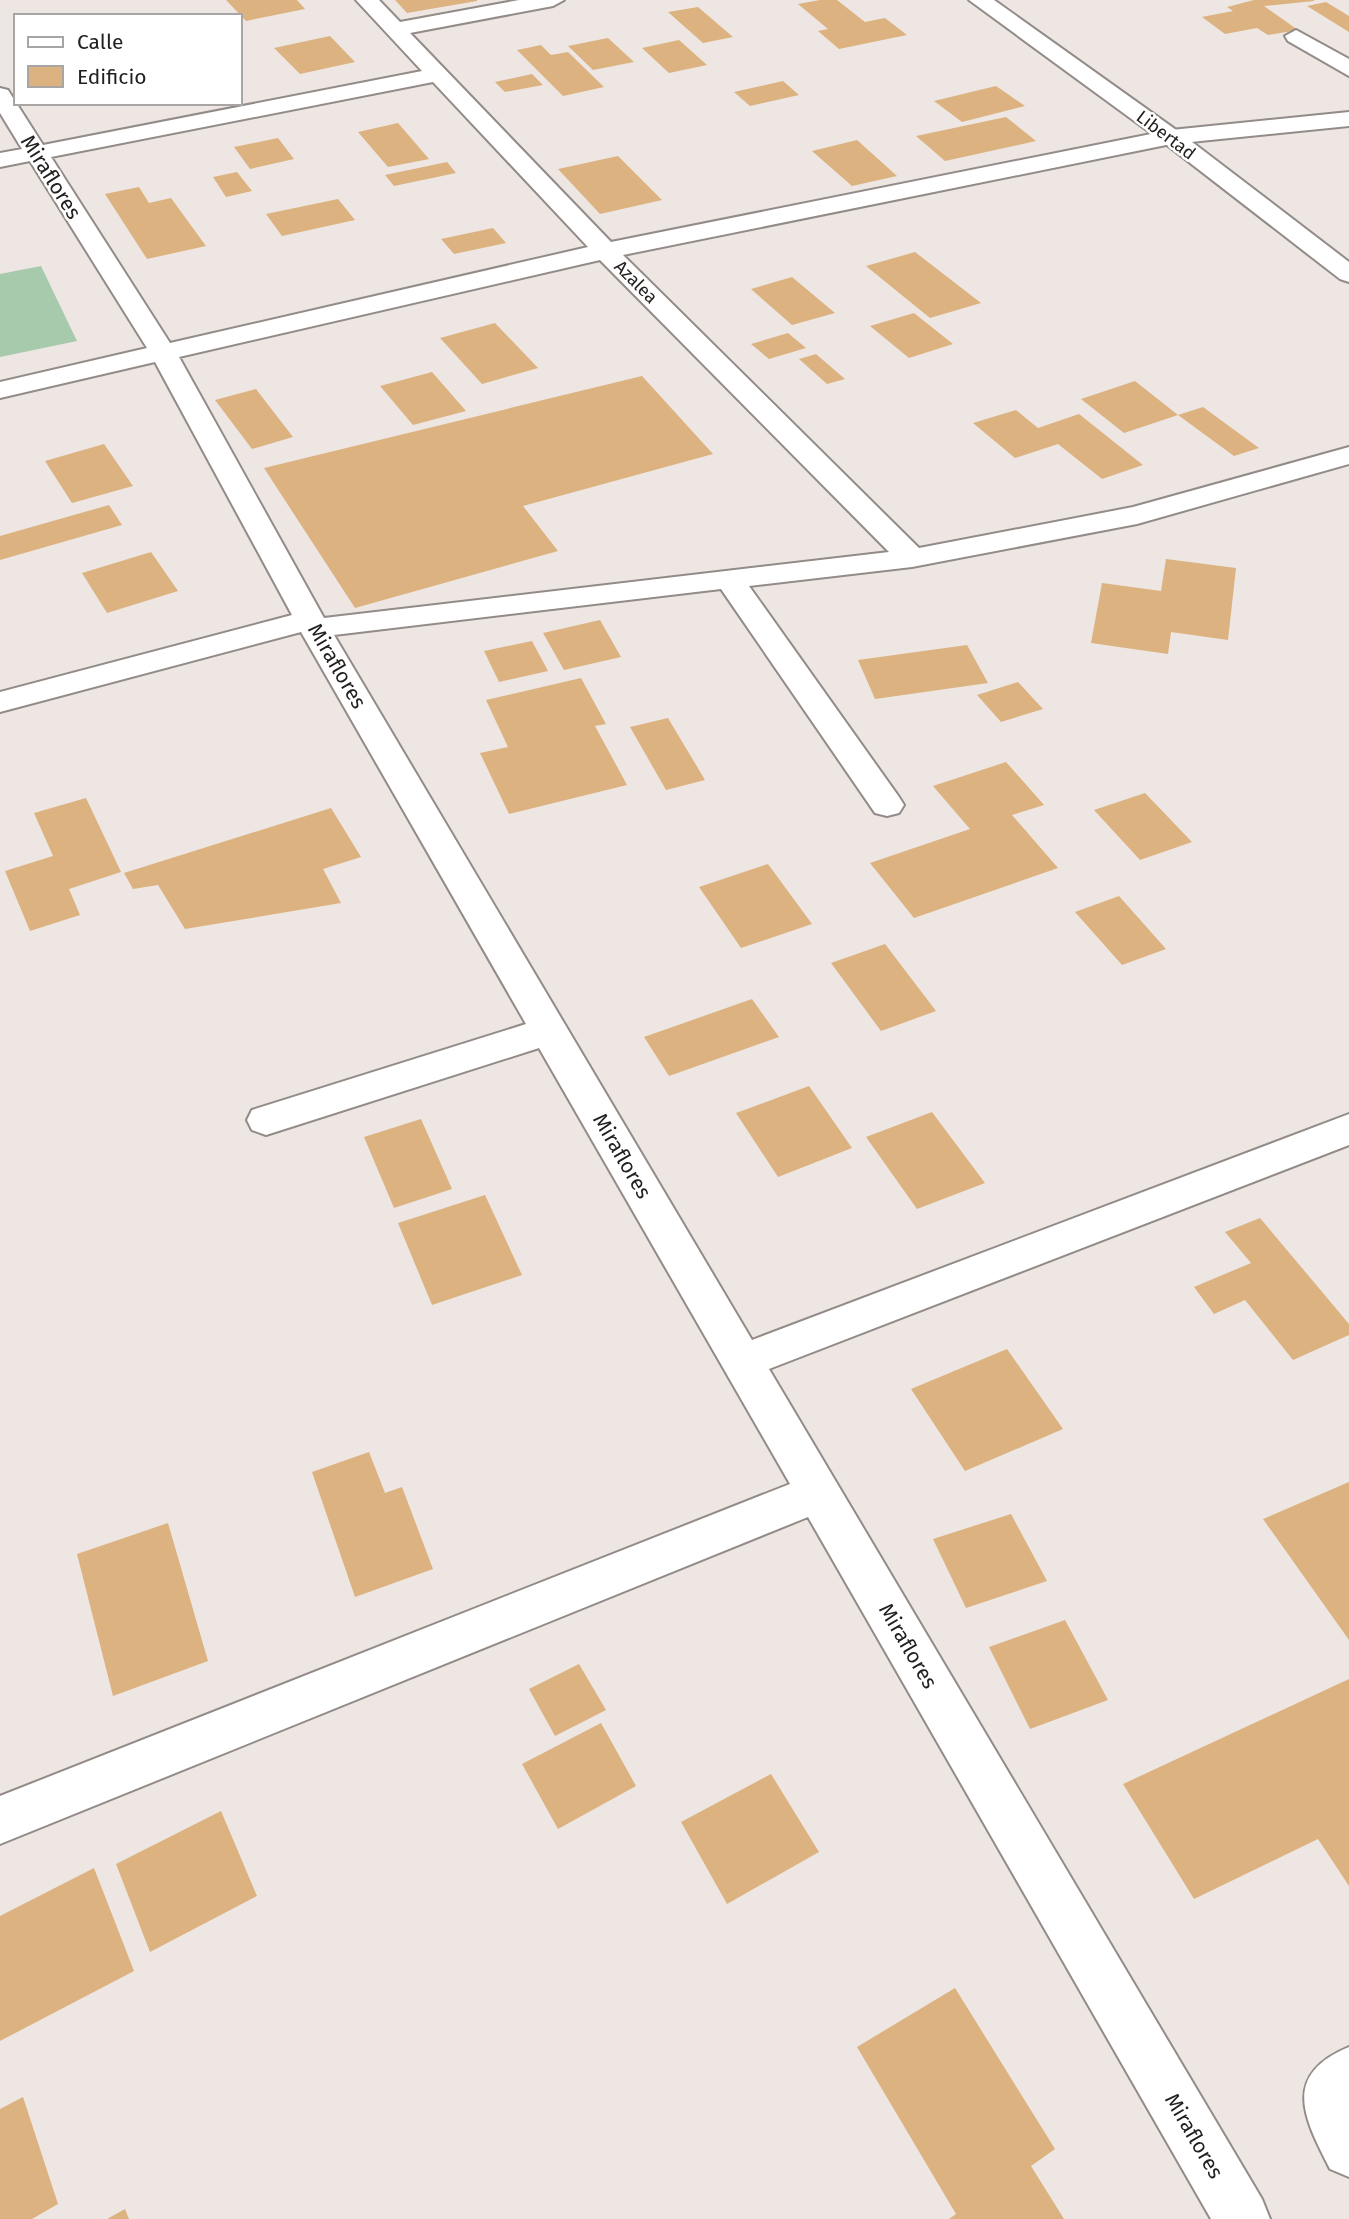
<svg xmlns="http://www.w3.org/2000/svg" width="1349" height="2219" font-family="'Fira Sans',sans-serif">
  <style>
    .green { fill: #a7caac }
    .building { fill: #dcb280 }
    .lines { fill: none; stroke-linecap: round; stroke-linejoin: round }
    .minor-casing { stroke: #928b87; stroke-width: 4 }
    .major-casing { stroke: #928b87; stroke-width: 4 }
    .minor { fill: #fff; fill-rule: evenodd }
    .major { fill: #fff; fill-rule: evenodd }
    .labels { text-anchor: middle; stroke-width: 5; stroke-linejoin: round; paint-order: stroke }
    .far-street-label { font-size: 18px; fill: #23211f; stroke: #fff }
    .street-label { font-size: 21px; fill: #23211f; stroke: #fff }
  </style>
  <rect width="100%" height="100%" fill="#eee6e2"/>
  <path class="green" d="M41,266L77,341L0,357V274Z"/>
  <path class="building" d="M226,0H297L305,9L246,21Z
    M395,0H477V1L407,13Z
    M820,0H837L865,22L885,18L907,35L839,49L818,31L828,29L798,4Z
    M1254,0H1314V1L1264,6L1298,30L1268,35L1257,28L1225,34L1202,17L1233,11L1227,7Z
    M1326,2L1349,16V32L1307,6Z
    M698,7L733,37L703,43L668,12Z
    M330,36L355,62L300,74L274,48Z
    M608,38L634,62L593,70L568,46Z
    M679,40L707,65L669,73L642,48Z
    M541,45L551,55L568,52L604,87L563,96L517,50Z
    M532,74L543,85L505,92L495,82Z
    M783,81L799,95L750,106L734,92Z
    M996,86L1025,106L962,122L934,101Z
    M1006,117L1036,141L945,161L916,136Z
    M398,123L429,159L388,167L358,132Z
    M278,138L294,159L250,169L234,147Z
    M857,140L897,176L852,186L812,151Z
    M618,156L662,200L600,214L558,169Z
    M447,162L456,173L394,186L385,175Z
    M237,172L252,191L226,197L213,177Z
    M139,187L149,203L171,198L206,246L147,259L105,194Z
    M338,199L355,220L282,236L266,214Z
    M493,228L506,243L454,254L441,239Z
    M915,252L981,303L930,318L866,266Z
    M792,277L835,313L792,325L751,289Z
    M914,313L953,344L909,358L870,326Z
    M495,323L538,368L482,384L440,338Z
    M788,333L806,348L769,359L751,344Z
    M816,354L845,379L827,384L799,359Z
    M432,372L466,411L413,425L380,386Z
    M642,376L713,454L523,506L558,551L355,608L264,468Z
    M1135,381L1178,415L1124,433L1081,399Z
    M256,389L293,437L252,449L215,400Z
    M1203,407L1259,448L1234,456L1178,415Z
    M1016,410L1038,428L1079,414L1143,465L1102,479L1058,444L1015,458L973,423Z
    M104,444L133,486L72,503L45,461Z
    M109,505L122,525L0,560V536Z
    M151,552L178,591L107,613L82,573Z
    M1166,559L1236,568L1228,640L1171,632L1168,654L1091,643L1102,583L1161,591Z
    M600,620L621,657L564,670L543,633Z
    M532,641L548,671L499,682L484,651Z
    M967,645L988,683L875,699L858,660Z
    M581,678L606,724L595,726L627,785L509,814L480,753L508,747L486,700Z
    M1018,682L1043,709L1001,722L977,695Z
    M668,718L705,780L666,790L630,727Z
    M1006,762L1044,805L1012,815L1058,868L914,918L870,863L970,829L933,786Z
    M1145,793L1192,842L1140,860L1094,810Z
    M86,798L121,872L69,889L80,915L30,931L5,871L53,856L34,813Z
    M331,808L361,857L323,869L341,903L185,929L158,885L133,889L124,873Z
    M768,864L812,924L741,948L699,887Z
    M1119,896L1166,949L1122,965L1075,912Z
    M885,944L936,1011L881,1031L831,963Z
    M752,999L779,1037L669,1076L644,1037Z
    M809,1086L852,1148L778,1177L736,1113Z
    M932,1112L985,1183L917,1209L866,1137Z
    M421,1119L452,1189L394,1208L364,1137Z
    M485,1195L522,1275L432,1305L398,1223Z
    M1260,1218L1349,1324V1335L1293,1360L1245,1300L1214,1314L1194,1287L1251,1263L1225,1232Z
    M1007,1349L1063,1429L965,1471L911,1389Z
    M369,1452L385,1493L402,1487L433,1569L355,1597L312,1472Z
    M1349,1482V1640L1263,1519Z
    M1011,1514L1047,1581L966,1608L933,1539Z
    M168,1523L208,1661L113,1696L77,1554Z
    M1065,1620L1108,1700L1030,1729L989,1647Z
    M579,1664L606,1710L555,1736L529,1689Z
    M1349,1679V1886L1318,1839L1194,1899L1123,1784Z
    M601,1723L636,1786L558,1829L522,1764Z
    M771,1774L819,1852L727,1904L681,1822Z
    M221,1811L257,1896L150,1952L116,1864Z
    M94,1868L134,1971L0,2041V1916Z
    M955,1988L1055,2149L1031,2166L1064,2219H949L956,2214L857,2047Z
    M23,2097L58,2204L32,2219H0V2109Z
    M125,2209L129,2219H107Z"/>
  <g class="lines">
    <defs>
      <path id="minor" d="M356,0H379L400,22L519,0H564L553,6L410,33L611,242L1171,130L1349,112V126L1171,144L623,255L919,548L1133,507L1349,447V464L1137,524L912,567L749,586L899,797L904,805L899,813L887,816L875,813L721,589L334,635L752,1340L1349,1114V1145L769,1369L1262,2199L1270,2219H1211L808,1517L0,1844V1796L790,1484L539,1048L266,1135L252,1130L247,1120L252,1110L526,1024L301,632L0,712V692L292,615L155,362L0,398V382L147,348L30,161L0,167V153L22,149L0,113V88L8,90L43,145L422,71ZM433,82L588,247L170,343L51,157ZM600,260L889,552L324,618L179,357Z
        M1296,30L1349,59V76L1288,41L1285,36Z
        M1349,2047V2177L1330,2169C1304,2118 1281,2075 1349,2047Z"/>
      <path id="major" d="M969,0H994L1179,132L1349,262V282L1340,279L1163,142Z"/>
    </defs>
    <use href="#minor" class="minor-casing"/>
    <use href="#major" class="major-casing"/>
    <use href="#minor" class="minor"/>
    <use href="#major" class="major"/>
  </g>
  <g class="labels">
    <g class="far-street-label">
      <text transform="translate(1166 135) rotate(37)" y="6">Libertad</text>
      <text transform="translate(636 282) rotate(45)" y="6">Azalea</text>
    </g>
    <g class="street-label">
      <text transform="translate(51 177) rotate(58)" y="7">Miraflores</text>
      <text transform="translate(337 666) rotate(60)" y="7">Miraflores</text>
      <text transform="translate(622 1156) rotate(60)" y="7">Miraflores</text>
      <text transform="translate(908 1646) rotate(60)" y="7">Miraflores</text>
      <text transform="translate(1194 2136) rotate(60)" y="7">Miraflores</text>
    </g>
  </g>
  <rect x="14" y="14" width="228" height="91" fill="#ffffff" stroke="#a7a6a5" stroke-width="2"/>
  <rect x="28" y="37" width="35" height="10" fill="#ffffff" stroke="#a7a6a5" stroke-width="2"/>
  <text x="77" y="49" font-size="21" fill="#23211f">Calle</text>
  <rect x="28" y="66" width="35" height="21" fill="#dcb280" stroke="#a7a6a5" stroke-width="2"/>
  <text x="77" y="84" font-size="21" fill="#23211f">Edificio</text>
</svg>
